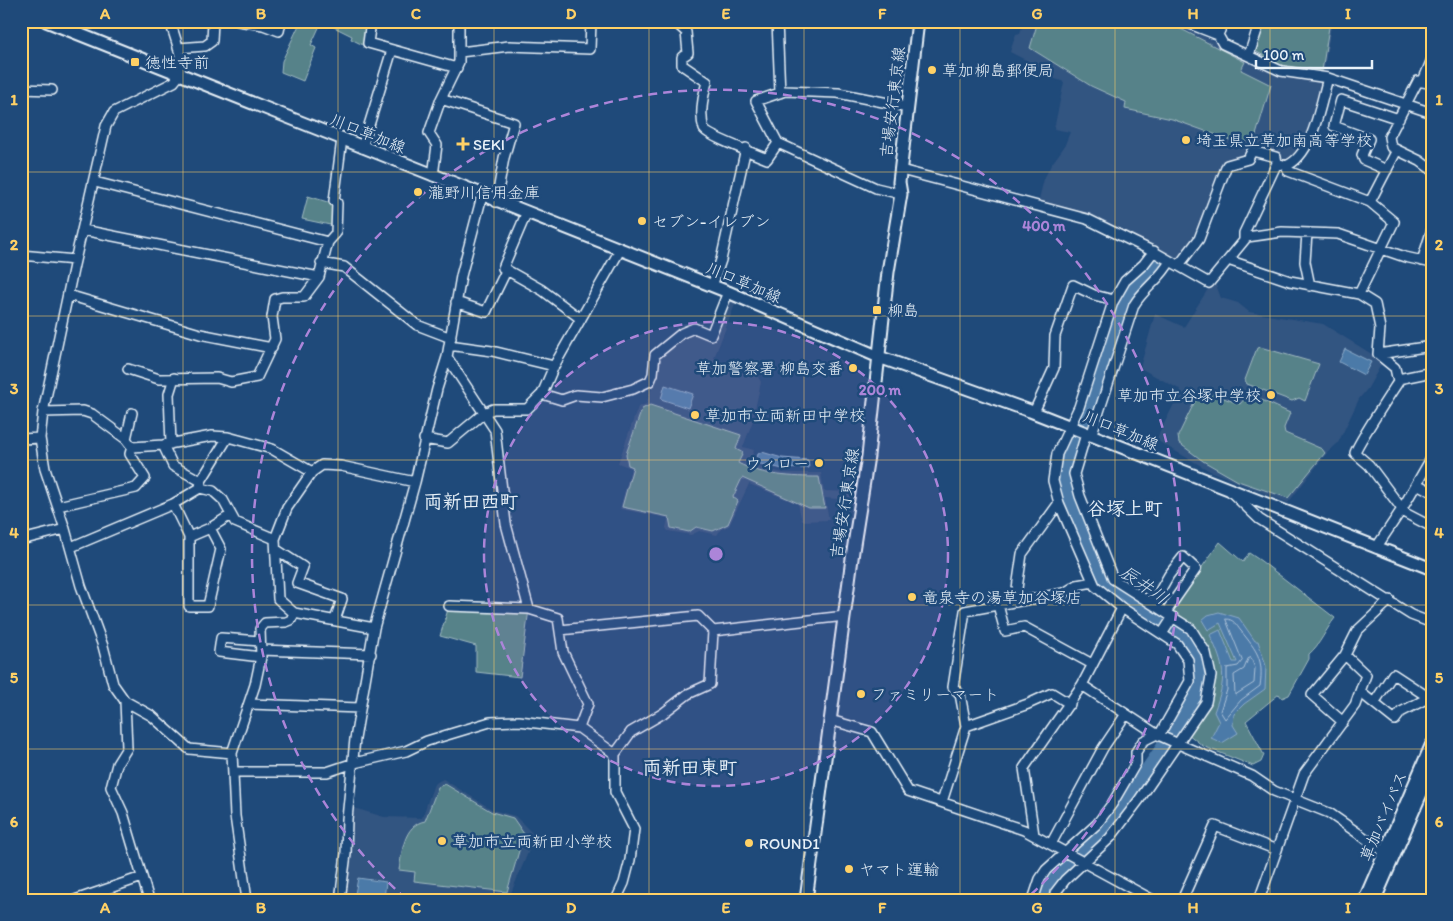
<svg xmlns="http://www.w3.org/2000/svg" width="1453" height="921" font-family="Itim,'Klee One',sans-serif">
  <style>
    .built { fill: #335481 }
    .green { fill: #578289; stroke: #a0bac0 }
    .water { fill: #4c7aa8; stroke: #8aaac8 }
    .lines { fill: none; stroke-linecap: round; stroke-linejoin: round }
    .shore { stroke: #aac1d8; stroke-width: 1 }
    .river { stroke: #4c7aa8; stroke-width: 14 }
    .minor-casing { stroke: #e8f1f8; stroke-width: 12 }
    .major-casing { stroke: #e8f1f8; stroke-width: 15 }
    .highway-casing { stroke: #e8f1f8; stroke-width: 16 }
    .minor { stroke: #1f4a7a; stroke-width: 9 }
    .major { stroke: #1f4a7a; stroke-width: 11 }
    .highway { stroke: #1f4a7a; stroke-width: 12 }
    .grid { fill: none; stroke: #ffd166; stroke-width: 1; stroke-opacity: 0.55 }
    .ring { fill: none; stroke: #ac85d9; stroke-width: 2.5; stroke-dasharray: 9 6 }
    .poi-dot { fill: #ffd166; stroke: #1f4a7a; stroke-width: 2 }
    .labels { text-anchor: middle; stroke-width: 5; stroke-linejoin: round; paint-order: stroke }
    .poi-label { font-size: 16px; fill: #e8f1f8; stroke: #1f4a7a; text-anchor: start }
    .street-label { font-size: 16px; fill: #e8f1f8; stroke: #1f4a7a }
    .water-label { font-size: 18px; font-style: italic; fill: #d1dfec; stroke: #1f4a7a }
    .quarter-label { font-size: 19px; font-weight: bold; fill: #e8f1f8; stroke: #1f4a7a }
    .centre { fill: #ac85d9; stroke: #1f4a7a; stroke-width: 2.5 }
    .ring-label { font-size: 15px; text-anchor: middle; font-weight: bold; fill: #ac85d9; stroke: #1f4a7a; stroke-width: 5; stroke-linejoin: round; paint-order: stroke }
    .neatline { fill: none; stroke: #ffd166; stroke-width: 2 }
    .grid-label { font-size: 16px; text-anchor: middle; font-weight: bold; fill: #ffd166 }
  </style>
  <rect width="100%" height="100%" fill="#1f4a7a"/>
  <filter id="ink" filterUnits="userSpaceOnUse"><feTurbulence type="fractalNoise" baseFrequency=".02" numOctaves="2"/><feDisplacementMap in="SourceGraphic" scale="10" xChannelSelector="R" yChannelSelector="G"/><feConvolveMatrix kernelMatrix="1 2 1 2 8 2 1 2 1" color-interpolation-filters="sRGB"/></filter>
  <g filter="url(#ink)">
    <path class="built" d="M1024,21H1174L1250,60L1264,21H1332L1322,81L1302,148L1289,161L1279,157L1278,154L1249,148L1245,155L1224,161L1214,181L1194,238L1179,259L1100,220L1038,203L1044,179L1051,165L1064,147L1070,132L1054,129L1064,82L1047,76V71L1010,52L1016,34L1020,33Z
      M1216,285L1221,298L1238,303L1249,312L1323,324L1383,361L1368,388L1359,399L1338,443L1326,454L1288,503L1210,471L1156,440L1181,390L1140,368L1155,314L1184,327L1208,289Z
      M729,299L736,302L714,358L758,377L761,382L752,423L743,447L754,450L750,465L783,473H821L824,491L854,492L853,500L825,498L829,520L802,521L798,504L749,484L729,526L721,529L717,535L699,531L691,535L668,531L666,528L668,518L620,509L631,468L618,463L638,407L646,404L656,376L657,355L690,330L712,339Z
      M443,779L493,810L515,816L535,836L508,900H344L352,847L351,824L354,808L384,817L422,818L434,784Z"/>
    <path class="green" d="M296,21H358L367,23L364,43L363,45L351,39L352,36L322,21L311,45L316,48L303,81L281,72L282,61L300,23Z
      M1038,21H1159L1183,30L1245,62L1241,70L1271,85L1256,135L1241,144L1172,119L1125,109L1126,102L1091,86L1030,48Z
      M1266,21H1330L1322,71L1281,65L1255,51Z
      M308,196L334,204L335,226L302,219Z
      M1260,347L1319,364L1305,401L1299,398L1292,401L1247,384L1245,380L1257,348Z
      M1210,393L1240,404L1247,396L1251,395L1290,413L1284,428L1285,433L1322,449L1325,453L1288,498L1238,481L1203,461L1179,443L1178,436L1197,397Z
      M650,405L741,435L736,449L743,453L738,463C763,476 792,477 819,477L825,508H809L742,478L733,497L738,501L728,524L713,531L696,527L689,532L671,528L669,517L622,507L633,467L628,465L626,454L642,409Z
      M1220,542L1243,562L1249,553L1261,561L1335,618C1326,629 1320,645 1309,654V659L1289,695L1282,698L1279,694L1246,721L1264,755L1261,762L1253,766L1203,746L1188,734L1213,694V671L1210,650L1195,629L1170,612Z
      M449,606L529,609L520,677L476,672V646L440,636Z
      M445,784L492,812L513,818L524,834L507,892L414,881L415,872L399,870C402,853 403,825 425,821L438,787Z"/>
    <path class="water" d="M1345,349L1371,362L1364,375L1339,362Z
      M665,385L693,394L688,408L661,399Z
      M762,452L782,458L808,460L809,468L783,469L756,463L758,454Z
      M1219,612L1239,618L1255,641H1258L1266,666L1265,689L1244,704L1234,714L1233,725L1238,733L1222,743L1211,738L1219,722L1214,712C1227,677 1225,668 1210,635L1220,630L1233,662H1237L1220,623L1208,630L1202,620L1208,615Z
      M358,878L386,882L384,898L355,894Z"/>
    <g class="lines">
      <path class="shore" d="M1226,619C1234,619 1236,625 1241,631C1257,651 1264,659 1260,686L1241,700L1225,719L1220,711L1227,690V668L1238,666L1242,661Z
        M1251,658L1255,668L1254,683L1235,695L1234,675L1244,669L1248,659Z"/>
      <path class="river" d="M1214,22V21
        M1043,900L1050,882L1114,818L1184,717L1200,687L1201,669L1192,645L1175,630L1107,585L1100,574L1068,497L1064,483V464L1090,403L1126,295L1158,264"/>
      <defs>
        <path id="minor" d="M238,21L263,25L279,31L281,21
          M371,21L368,43L457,68
          M674,21L686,32L688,53L682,57V65L707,82C703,96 699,114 704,129C707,136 756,154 767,159L778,143L876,188L901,194
          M777,21L780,93
          M1182,21L1218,35L1223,44L1281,71L1328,78L1432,113
          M1218,35L1224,21
          M178,48L205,46L212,41L213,21
          M460,52L509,46L590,49L591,21
          M1249,55L1260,21
          M1423,81L1432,59
          M1432,84L1418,81L1389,137L1391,147L1420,161L1432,170
          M21,89L52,90
          M441,99L514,123L504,158L496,202
          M778,143L756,101L785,91L838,93L908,107
          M362,148L392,50
          M1277,163L1286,166L1288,171L1370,202L1394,222L1359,294
          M1286,166C1313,155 1320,105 1328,78
          M901,170L1087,219L1156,253L1209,283L1247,237L1282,232L1338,234L1405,257L1432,263
          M1387,170L1364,160L1362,155L1369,139L1334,126L1341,100L1399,119
          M433,176L437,145L429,133L441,99L459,62V21
          M95,182L328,242
          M1370,202L1397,150
          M526,214L503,268L542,290L581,319
          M83,230L319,277
          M1307,233L1305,262L1310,286
          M21,255L75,260
          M1228,260L1290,281L1359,294L1375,304L1380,328L1378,354L1395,368L1398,382C1391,393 1356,446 1355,453L1369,465L1405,513L1432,527
          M1422,261L1432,229
          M321,263L344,267L417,325L451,338
          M1179,265L1199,239L1227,165L1248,159L1252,151L1276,157L1277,163L1244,233V240
          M712,286L721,260L746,148
          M68,295L200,334L272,348
          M456,302L486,312L506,271
          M449,345L492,351L554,366
          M1378,354L1432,346
          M447,357L495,430L506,524L529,609L558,618L563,652L588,704L579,728
          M128,369L159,379L217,378L231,382L257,377L275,339L272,317L275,299L282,297H304L319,277L328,242L336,233L337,203L334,201L342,139
          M1398,379L1432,372
          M542,394L562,400L576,395L602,397L633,389L650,381L653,374L655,355L682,333L694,328L711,335L728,292
          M43,412L83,411L92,414L126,439
          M1034,412L1054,368L1055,336L1073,285L1094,295L1114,300
          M1091,436L1134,305C1144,288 1161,279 1170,261
          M21,439L40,438
          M424,439L448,443L484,413L493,409H527L542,394L554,366L620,250
          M171,444L169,394L174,378
          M163,445L173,466L201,481
          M132,447L163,445L212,436L228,437L272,449L312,472L287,508L275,539L278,599L294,613
          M312,472L322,465L341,466L415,482
          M1417,484L1432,492
          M200,488L201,481L228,437
          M1230,491L1259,519L1411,615L1432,623
          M173,504L189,537V606H208L221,549L210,528L189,537
          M58,506L136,488L145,478L130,454L132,447L126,439L132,413
          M210,528L231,515
          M21,540L65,529
          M71,547L173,504L200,488L213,491L223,500L235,522L275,539
          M1376,548L1402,509L1432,457
          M277,550L303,567L297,583L342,599L335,620
          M1015,602L1022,554L1059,503
          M1153,603L1169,575L1183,557L1196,569L1166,612
          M998,605L1005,631L1024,627L1092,664
          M449,606L529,609
          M560,630L698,616L713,631L710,684L688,694L662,714L631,732L615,754
          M713,631L845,616
          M1162,634L1173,617
          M260,641L221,638L219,652L261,657
          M261,650L371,654
          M1082,685L1158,735L1252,776L1274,791L1329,813L1385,852
          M1360,692L1395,720L1401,712L1428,698
          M125,701L152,716L189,749L232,753
          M1374,703L1393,674L1431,699
          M249,704L360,708
          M830,720L872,732L908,791L1024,830L1153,900
          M1343,722L1312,695L1345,655L1357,631L1390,600
          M966,726L1028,704L1052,693L1070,704
          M233,772H327L354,763L406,751L427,741L490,722L519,721L579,728L615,754V792L634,829L630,860L624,883L616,900
          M942,802L966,726L960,694L953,687L965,611L1064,593L1077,585L1093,582
          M1034,835L1024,768L1082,685L1122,608
          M1051,844L1103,748L1126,714
          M75,900L142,877
          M149,900L123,813L111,787L117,764L127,748L125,701L113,684L103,646L81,586L65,529L45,469L40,438L43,412L74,265L106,126L114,112L174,82C189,66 175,40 170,21
          M247,900L235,816L232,753L255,685L261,657L260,629L265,623L286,622L291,620L294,613L374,628
          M340,900L346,854L347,819L355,739L374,628L415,482L437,389L447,357L461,276L482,196
          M1033,900L1040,879L1046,870L1097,824L1112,804L1136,763V752L1143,741L1161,732L1190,681L1188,660L1177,644L1122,608L1095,586L1059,503L1053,481L1057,454L1079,407L1113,302L1125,281L1144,264L1154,251
          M1054,900L1055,893L1065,880L1110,838L1139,800L1206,702L1211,676L1206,653L1191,629L1113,579L1080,496L1074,474L1086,434
          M1182,900L1215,826L1277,850
          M1259,900L1304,774L1355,705L1366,675L1345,655"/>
        <path id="major" d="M46,21L728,292L879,357L1030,411L1432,569
          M806,900L853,551L868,456L888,272L901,194L899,182L918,21"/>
        <path id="highway" d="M1365,900L1432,745
          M1374,900L1432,767"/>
      </defs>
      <use href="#minor" class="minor-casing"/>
      <use href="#major" class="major-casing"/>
      <use href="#highway" class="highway-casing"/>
      <use href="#minor" class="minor"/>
      <use href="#major" class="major"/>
      <use href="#highway" class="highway"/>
    </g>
  </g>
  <path class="grid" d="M183,21V900M338,21V900M494,21V900M649,21V900M804,21V900M960,21V900M1115,21V900M1270,21V900M21,172H1432M21,316H1432M21,460H1432M21,605H1432M21,749H1432"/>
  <circle cx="716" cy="554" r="232" fill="#ac85d9" fill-opacity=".12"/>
  <g class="ring">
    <circle cx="716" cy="554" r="232"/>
    <path d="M406 899A464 464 0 1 1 1026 899"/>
  </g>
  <g class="poi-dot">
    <rect x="130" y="57" width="10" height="10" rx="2.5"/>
    <circle cx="932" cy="70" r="5"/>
    <circle cx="1186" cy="140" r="5"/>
    <path d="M460.5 136.5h5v5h5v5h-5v5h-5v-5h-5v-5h5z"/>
    <circle cx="418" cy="192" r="5"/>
    <circle cx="642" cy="221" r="5"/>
    <rect x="872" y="305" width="10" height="10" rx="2.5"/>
    <circle cx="853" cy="368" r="5"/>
    <circle cx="1271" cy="395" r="5"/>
    <circle cx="695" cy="415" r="5"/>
    <circle cx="819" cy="463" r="5"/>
    <circle cx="912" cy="597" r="5"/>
    <circle cx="861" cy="694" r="5"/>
    <circle cx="442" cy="841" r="5"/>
    <circle cx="749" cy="843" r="5"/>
    <circle cx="849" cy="869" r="5"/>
  </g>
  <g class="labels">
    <g class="poi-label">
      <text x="145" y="68">徳性寺前</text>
      <text x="942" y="76">草加柳島郵便局</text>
      <text x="1196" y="146">埼玉県立草加南高等学校</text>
      <text x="473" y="150">SEKI</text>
      <text x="428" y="198">瀧野川信用金庫</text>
      <text x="652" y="227">セブン-イレブン</text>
      <text x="887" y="316">柳島</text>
      <text x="843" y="374" text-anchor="end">草加警察署 柳島交番</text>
      <text x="1261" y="401" text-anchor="end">草加市立谷塚中学校</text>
      <text x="705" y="421">草加市立両新田中学校</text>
      <text x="809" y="469" text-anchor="end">ウィロー</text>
      <text x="922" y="603">竜泉寺の湯草加谷塚店</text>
      <text x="871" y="700">ファミリーマート</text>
      <text x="452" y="847">草加市立両新田小学校</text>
      <text x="759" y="849">ROUND1</text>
      <text x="859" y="875">ヤマト運輸</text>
    </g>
    <g class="street-label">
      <text transform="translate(892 102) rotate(-83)" y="6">吉場安行東京線</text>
      <text transform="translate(368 133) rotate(22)" y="6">川口草加線</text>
      <text transform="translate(744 282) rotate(23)" y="6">川口草加線</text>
      <text transform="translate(1121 430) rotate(22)" y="6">川口草加線</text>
      <text transform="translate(844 503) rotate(-81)" y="6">吉場安行東京線</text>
      <text transform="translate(1383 816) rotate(-67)" y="6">草加バイパス</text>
    </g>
    <g class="water-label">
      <text transform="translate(1144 585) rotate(35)" y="6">辰井川</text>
    </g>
    <g class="quarter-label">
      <text x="471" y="508">両新田西町</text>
      <text x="1125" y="515">谷塚上町</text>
      <text x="690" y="774">両新田東町</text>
    </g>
  </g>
  <circle cx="716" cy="554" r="8" class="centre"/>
  <g class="ring-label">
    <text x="1044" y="231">400 m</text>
    <text x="880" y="395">200 m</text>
  </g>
  <rect width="1453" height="921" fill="none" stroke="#1f4a7a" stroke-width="55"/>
  <path d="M1256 60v8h116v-8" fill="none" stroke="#e8f1f8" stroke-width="2.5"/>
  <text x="1263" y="60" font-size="15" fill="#e8f1f8" stroke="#1f4a7a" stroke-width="4" paint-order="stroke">100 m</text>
  <rect x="28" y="28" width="1398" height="866" class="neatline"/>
  <g class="grid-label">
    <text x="105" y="19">A</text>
    <text x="261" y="19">B</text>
    <text x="416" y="19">C</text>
    <text x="571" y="19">D</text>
    <text x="726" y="19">E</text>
    <text x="882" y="19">F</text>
    <text x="1037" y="19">G</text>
    <text x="1193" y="19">H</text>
    <text x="1348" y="19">I</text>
    <text x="14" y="105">1</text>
    <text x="1439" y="105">1</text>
    <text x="14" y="250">2</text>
    <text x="1439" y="250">2</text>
    <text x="14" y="394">3</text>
    <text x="1439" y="394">3</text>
    <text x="14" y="538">4</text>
    <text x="1439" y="538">4</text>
    <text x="14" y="683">5</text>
    <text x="1439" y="683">5</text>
    <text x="14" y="827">6</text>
    <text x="1439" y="827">6</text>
    <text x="105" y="913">A</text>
    <text x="261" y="913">B</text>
    <text x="416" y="913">C</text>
    <text x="571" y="913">D</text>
    <text x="726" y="913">E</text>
    <text x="882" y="913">F</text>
    <text x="1037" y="913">G</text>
    <text x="1193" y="913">H</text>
    <text x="1348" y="913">I</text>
  </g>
</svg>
